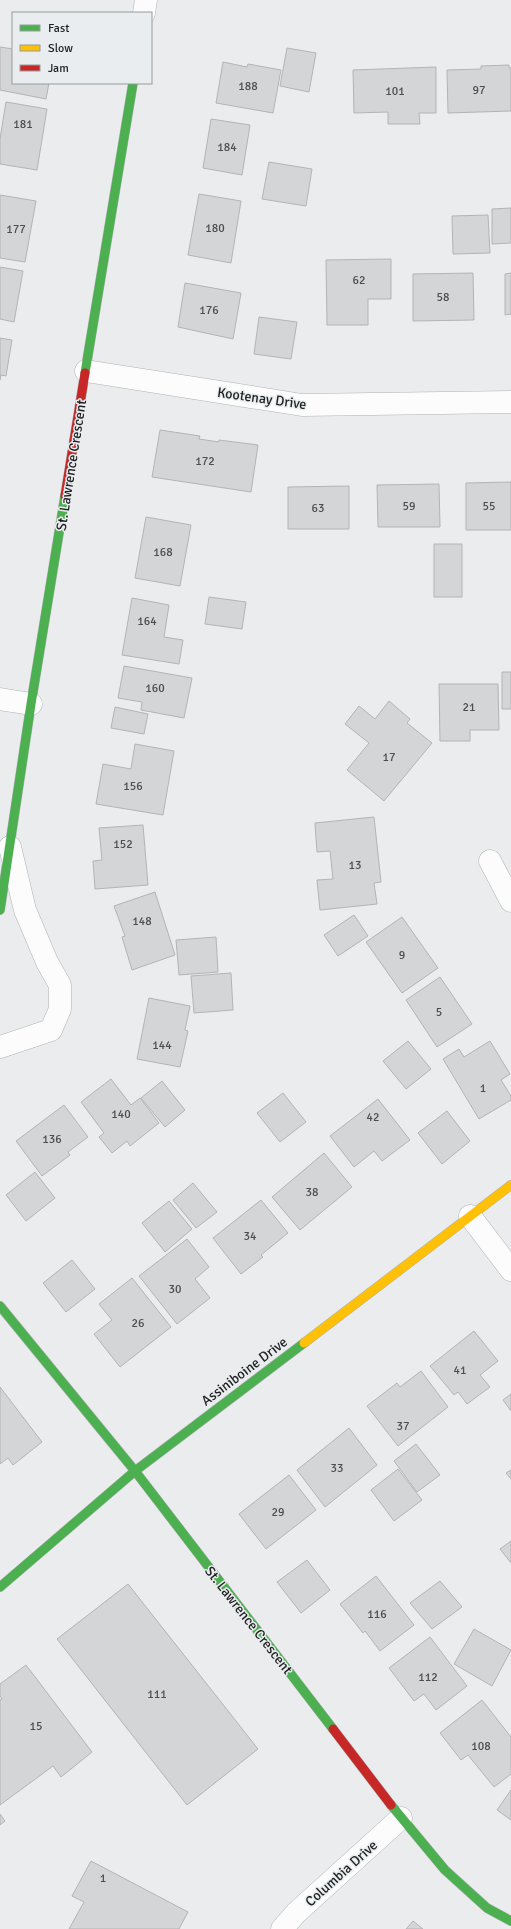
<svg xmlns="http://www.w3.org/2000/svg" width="511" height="1929" font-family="Signika,sans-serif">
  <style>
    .building { fill: #d3d5d6; stroke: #b2b4b5 }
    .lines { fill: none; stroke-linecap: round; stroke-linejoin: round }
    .street-casing { stroke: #b0b2b3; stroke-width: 23 }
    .fast-casing { stroke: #b0b2b3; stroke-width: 10 }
    .slow-casing { stroke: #b0b2b3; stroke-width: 10 }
    .jam-casing { stroke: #b0b2b3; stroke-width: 10 }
    .street { stroke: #fcfcfc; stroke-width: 22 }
    .fast { stroke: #4caf50; stroke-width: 9 }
    .slow { stroke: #ffc107; stroke-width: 9 }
    .jam { stroke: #c62828; stroke-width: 9 }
    .labels { text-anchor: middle; stroke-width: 3; stroke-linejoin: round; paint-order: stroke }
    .number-label { font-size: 12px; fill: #4b4d4e }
    .street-label { font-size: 14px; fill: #1e2020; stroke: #e9edef }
  </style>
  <rect width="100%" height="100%" fill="#eaecee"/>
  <path class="building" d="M0,47L13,49V83H49L46,99L0,90Z
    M287,48L316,53L309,92L280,86Z
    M223,62L247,67L248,64L281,70L273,113L216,103Z
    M509,65V68H511V111L448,113L447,70L481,69V66Z
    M436,67V113H419L420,124H388V112L354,113L353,70Z
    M6,102L47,109L37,170L0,164V139Z
    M211,119L250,125L242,175L203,168Z
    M269,162L312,169L306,206L262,199Z
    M199,194L241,201L231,263L188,255Z
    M0,195L36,201L25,262L0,258Z
    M511,208V243L492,244V209Z
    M488,215L490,253L453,254L452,216Z
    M391,259V299H368V325H327L326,260Z
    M0,267L23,271L14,322L0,319Z
    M473,273L474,320L413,321V274Z
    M511,273V314L505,315V274Z
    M185,283L241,293L233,339L178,327Z
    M259,317L297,322L291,359L254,354Z
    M0,338L12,340L6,376L1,375L0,380Z
    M160,430L200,436L199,439L219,442V440L258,445L251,492L152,477Z
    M511,482V530H466V483Z
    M439,484L440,527H378L377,485Z
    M349,486V529H288V487Z
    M146,517L191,525L180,586L135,578Z
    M434,544H462V597H434Z
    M209,597L246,602L242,629L205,624Z
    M132,598L169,605L164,637L183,640L179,664L122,655Z
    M124,666L192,678L184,718L141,710L142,702L118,698Z
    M502,672H511V709H502Z
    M439,684H498L499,730H470V741H440Z
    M389,701L410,719L407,723L432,743L384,801L347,770L369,743L345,724L359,706L375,719Z
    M115,707L148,714L144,734L111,728Z
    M135,744L174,751L163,815L96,804L103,764L131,769Z
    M374,817L381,882L374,883L377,904L320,910L317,880L333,879L330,851L317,852L315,823Z
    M143,825L148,885L95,889L93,861L102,860L99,828Z
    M155,892L175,955L132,970L122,937L125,936L114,906Z
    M354,915L368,936L338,956L324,935Z
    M402,917L438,968L402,993L366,942Z
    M216,937L218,972L179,975L176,940Z
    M231,973L233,1010L194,1013L191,976Z
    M440,977L472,1024L437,1047L406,1000Z
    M149,998L190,1006L185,1030L188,1031L180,1067L137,1059Z
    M408,1041L431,1069L406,1089L383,1061Z
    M490,1041L510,1074L501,1080L511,1096V1100L479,1119L443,1059L459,1049L464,1057Z
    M111,1079L131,1105L140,1098L159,1123L130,1146L127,1141L112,1153L99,1137L104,1133L81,1102Z
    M162,1081L185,1110L165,1127L141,1098Z
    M283,1093L306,1122L280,1142L257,1113Z
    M378,1099L410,1140L382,1161L374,1151L354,1167L330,1136Z
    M64,1105L88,1137L68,1152L70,1155L42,1176L16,1141Z
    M447,1111L470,1141L442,1164L418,1133Z
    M324,1153L352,1187L300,1230L272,1197Z
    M35,1172L55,1198L26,1221L6,1195Z
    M193,1183L217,1212L196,1228L173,1200Z
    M261,1200L288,1233L261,1255L263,1257L241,1274L213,1238Z
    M169,1201L192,1229L165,1252L142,1223Z
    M187,1239L209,1267L195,1279L210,1298L177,1324L139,1276Z
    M72,1260L95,1289L66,1312L43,1283Z
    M132,1278L171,1327L120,1367L94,1334L112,1320L99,1304Z
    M474,1331L498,1361L480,1375L490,1387L467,1404L458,1392L454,1395L430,1366Z
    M421,1371L448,1407L398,1446L367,1406L397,1383L400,1387Z
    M0,1387L42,1442L13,1465L8,1458L0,1464Z
    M511,1394V1411L503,1400Z
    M349,1428L377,1465L325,1507L297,1470Z
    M416,1444L440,1475L417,1492L394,1461Z
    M398,1469L422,1500L394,1521L371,1490Z
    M511,1470V1479L506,1473Z
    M289,1475L316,1510L266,1549L239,1514Z
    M511,1541V1563L500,1549Z
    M307,1560L330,1590L301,1613L277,1582Z
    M376,1576L414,1625L380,1651L365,1631L363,1633L340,1604Z
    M440,1581L462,1607L432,1629L410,1603Z
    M128,1584L258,1749L187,1805L57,1639Z
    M474,1629L511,1650L492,1686L454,1664Z
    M430,1637L467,1686L436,1710L424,1694L414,1701L389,1668Z
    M26,1665L92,1752L61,1777L53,1766L0,1805V1700L2,1699L0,1696V1684Z
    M482,1700L511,1737V1774L494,1787L468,1755L461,1760L440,1733Z
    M511,1790V1820L497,1810Z
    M0,1814L5,1821L0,1825Z
    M91,1861L188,1912L179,1929H69L84,1902L72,1896Z
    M413,1921L423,1929H406Z"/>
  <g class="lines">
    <defs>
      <path id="street" d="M144,13L146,0
        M86,371L302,405L511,402
        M0,699L31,704
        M490,861L511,901
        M0,1047L51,1030L60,1009V985L47,962L25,910L10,847
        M470,1216L511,1270
        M282,1929L296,1913L401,1818"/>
      <path id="fast" d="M85,373L133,83
        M0,910L31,704L65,496
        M0,1306L135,1471L333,1729
        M0,1587L135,1471L304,1343
        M391,1805L445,1870L487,1908L511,1921"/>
      <path id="slow" d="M304,1343L511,1185"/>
      <path id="jam" d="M65,496L85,373
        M333,1729L391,1805"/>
    </defs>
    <use href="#street" class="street-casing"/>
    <use href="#fast" class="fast-casing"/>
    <use href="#slow" class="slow-casing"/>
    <use href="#jam" class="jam-casing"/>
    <use href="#street" class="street"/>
    <use href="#fast" class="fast"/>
    <use href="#slow" class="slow"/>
    <use href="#jam" class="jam"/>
  </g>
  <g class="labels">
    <g class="number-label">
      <text x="248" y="90">188</text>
      <text x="479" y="94">97</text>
      <text x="395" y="95">101</text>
      <text x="23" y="128">181</text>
      <text x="227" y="151">184</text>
      <text x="215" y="232">180</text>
      <text x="16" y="233">177</text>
      <text x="359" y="284">62</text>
      <text x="443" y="301">58</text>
      <text x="209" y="314">176</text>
      <text x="205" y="465">172</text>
      <text x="409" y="510">59</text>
      <text x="489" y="510">55</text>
      <text x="318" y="512">63</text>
      <text x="163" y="556">168</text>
      <text x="147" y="625">164</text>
      <text x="155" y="692">160</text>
      <text x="469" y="711">21</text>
      <text x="389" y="761">17</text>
      <text x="133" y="790">156</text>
      <text x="123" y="848">152</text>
      <text x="355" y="869">13</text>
      <text x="142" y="925">148</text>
      <text x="402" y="959">9</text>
      <text x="439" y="1016">5</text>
      <text x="162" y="1049">144</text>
      <text x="483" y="1092">1</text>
      <text x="121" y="1118">140</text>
      <text x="373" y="1121">42</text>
      <text x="52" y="1143">136</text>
      <text x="312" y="1196">38</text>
      <text x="250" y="1240">34</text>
      <text x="175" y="1293">30</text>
      <text x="138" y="1327">26</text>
      <text x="460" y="1374">41</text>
      <text x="403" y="1430">37</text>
      <text x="337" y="1472">33</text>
      <text x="278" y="1516">29</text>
      <text x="377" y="1618">116</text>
      <text x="428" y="1681">112</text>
      <text x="157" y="1698">111</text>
      <text x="36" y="1730">15</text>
      <text x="481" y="1750">108</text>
      <text x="103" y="1882">1</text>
    </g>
    <g class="street-label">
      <text transform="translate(262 398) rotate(8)" y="5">Kootenay Drive</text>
      <text transform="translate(71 465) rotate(-81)" y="5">St. Lawrence Crescent</text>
      <text transform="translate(244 1371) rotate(-37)" y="5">Assiniboine Drive</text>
      <text transform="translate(249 1620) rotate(52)" y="5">St. Lawrence Crescent</text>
      <text transform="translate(341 1873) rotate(-42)" y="5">Columbia Drive</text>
    </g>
  </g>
  <rect x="12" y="12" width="140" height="72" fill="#e9edef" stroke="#989b9c"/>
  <rect x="20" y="25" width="20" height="6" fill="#4caf50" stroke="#989b9c"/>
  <text x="48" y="32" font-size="12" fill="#1e2020">Fast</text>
  <rect x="20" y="45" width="20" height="6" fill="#ffc107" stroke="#989b9c"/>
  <text x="48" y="52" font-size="12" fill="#1e2020">Slow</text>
  <rect x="20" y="65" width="20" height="6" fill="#c62828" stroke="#989b9c"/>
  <text x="48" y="72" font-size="12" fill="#1e2020">Jam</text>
</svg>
